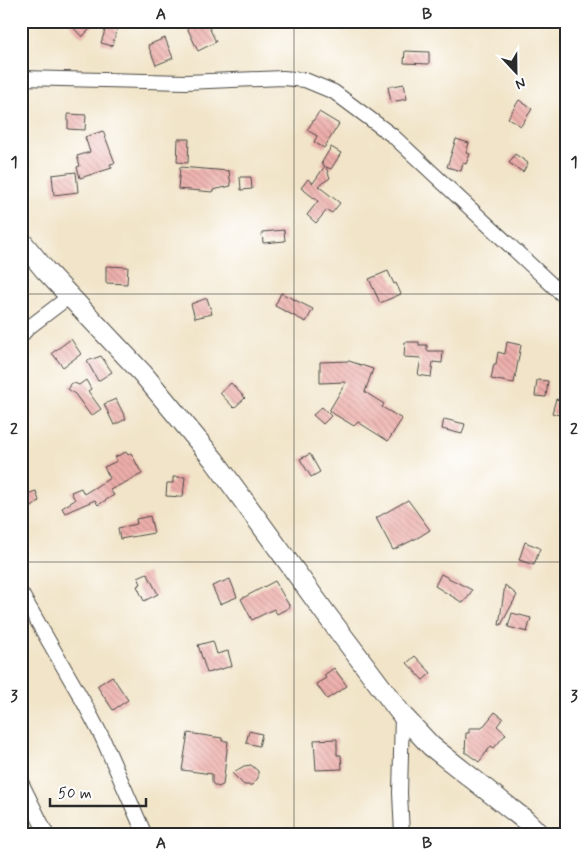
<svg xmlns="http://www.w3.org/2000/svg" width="588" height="856" font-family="Mynerve,sans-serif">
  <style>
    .building { fill: url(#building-back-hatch) }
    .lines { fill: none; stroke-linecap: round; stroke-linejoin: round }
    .street-casing { stroke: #494743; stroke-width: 16 }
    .secondary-casing { stroke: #494743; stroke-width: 22 }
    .street { stroke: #fff; stroke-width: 14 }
    .secondary { stroke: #fff; stroke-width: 20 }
    .grid { fill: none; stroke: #2b2b2b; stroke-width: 1; stroke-opacity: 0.55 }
    .neatline { fill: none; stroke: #2b2b2b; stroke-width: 2 }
    .grid-label { font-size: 16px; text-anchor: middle; font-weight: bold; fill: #2b2b2b }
  </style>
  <defs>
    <pattern id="building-back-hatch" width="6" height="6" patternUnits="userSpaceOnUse" patternTransform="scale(1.25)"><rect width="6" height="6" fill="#eeafab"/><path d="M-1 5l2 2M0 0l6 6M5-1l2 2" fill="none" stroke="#c18f8b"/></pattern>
  </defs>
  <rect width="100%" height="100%" fill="#fff"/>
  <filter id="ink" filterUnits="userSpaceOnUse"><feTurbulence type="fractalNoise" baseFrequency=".02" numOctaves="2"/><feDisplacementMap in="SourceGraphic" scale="10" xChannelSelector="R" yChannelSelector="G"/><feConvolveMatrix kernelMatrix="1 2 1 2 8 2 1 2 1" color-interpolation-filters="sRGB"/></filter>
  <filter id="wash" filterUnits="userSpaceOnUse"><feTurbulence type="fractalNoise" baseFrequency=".0096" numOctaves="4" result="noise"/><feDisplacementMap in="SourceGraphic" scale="20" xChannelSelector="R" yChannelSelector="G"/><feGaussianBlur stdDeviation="1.12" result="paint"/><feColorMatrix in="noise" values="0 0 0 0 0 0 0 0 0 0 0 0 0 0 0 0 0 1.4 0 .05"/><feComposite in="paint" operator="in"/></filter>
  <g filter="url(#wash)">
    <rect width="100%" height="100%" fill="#f1e4c8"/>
    <g id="blocks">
      <path class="building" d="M67,21H98L82,37Z
        M108,21H120L112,46L101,43Z
        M184,21H206L216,42L198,51Z
        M165,38L173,58L156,65L148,45Z
        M405,51L429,52V64L404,63Z
        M404,84L407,99L391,102L388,87Z
        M519,100L532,109L521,126L508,118Z
        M319,112L339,124L324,148L314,142L317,136L307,130Z
        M68,114L86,115L85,130L68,129Z
        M103,131L115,163L110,164L112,168L80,178L77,167L80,166L77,156L90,152L85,137Z
        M178,139H189L188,163L177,162Z
        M456,139L469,143L466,153L470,154L466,164L463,163L461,171L447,167Z
        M331,147L341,153L331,169L326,167L330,178L318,186L340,203L332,213L327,210L316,223L307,215L318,201L301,188L308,179L313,183L325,166L321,164Z
        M515,154L528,163L523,172L509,163Z
        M180,167L229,171L231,186L213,190V192L178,189Z
        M76,172L78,192L54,195L52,175Z
        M240,177H251L252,189L241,190Z
        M284,230L285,241L263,243L262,232Z
        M106,266L128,267L127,284L106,283Z
        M388,271L394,284L396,283L401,294L380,303L369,279Z
        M281,293L313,309L306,322L275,306Z
        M207,298L212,314L195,318L191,304Z
        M71,339L81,354L63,367L52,353Z
        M405,342H419V345H427V351H443L442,363L433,362L431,377L418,375L421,358L404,357Z
        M507,342L521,345L514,383L491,379L494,364H496L498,352L505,354Z
        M101,356L112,372L98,381L87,361Z
        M349,361L373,369L365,392L384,404L382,407L402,419L388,441L358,422L354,426L329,411L346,382L320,383V362Z
        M86,380L91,389L88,391L101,409L91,416L75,394L68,389L70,384L74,383L79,385Z
        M537,380L548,381L546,397L535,396Z
        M231,383L245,398L234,408L220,393Z
        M116,399L126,419L114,425L104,404Z
        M556,399L567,402V417L552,413Z
        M322,407L331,416L323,424L313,415Z
        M444,419L465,424L462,434L442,429Z
        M126,452L128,455L131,453L142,474L110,490L114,495L98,505L95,500L65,513L62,508L75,500L71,492L81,488L84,494L110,478L104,467L117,461L115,457Z
        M310,454L320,472L311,477L300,459Z
        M173,477H185L183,497L166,496L167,483H173Z
        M36,491L39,501L32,507L21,510V496Z
        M408,500L430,530L419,537L393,550L376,518Z
        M150,516L154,533L120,539L118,528L137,524L136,519Z
        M525,542L540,548L534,565L519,560Z
        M147,573L158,594L144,601L137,586L141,584L138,577Z
        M441,574L472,590L469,596L463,603L435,586Z
        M230,579L237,597L220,604L212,586Z
        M275,581L290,607L277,614L274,609L252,620L241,599Z
        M505,585L517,595L501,625H499Z
        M512,613L531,618L527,632L508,627Z
        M213,641L217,654L228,651L232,666L207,673L198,645Z
        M415,656L431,673L423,680L407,663Z
        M334,668L347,686L327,699L316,684L326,678L324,675Z
        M112,676L128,700L113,710L97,686Z
        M495,712L503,718L497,726L506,734L494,748L491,746L479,762L465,752L466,733H469V728H482Z
        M249,731L262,734L259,746L246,743Z
        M188,733L222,738V741H228L223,785L218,787L214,785L212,782V774L182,770Z
        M337,739V755H341L342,769L316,770L314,740Z
        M251,765L258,771V778L252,785H244L232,773L244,766Z"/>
    </g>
  </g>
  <g filter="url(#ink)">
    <use href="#blocks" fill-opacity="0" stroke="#494743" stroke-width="1"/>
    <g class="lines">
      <defs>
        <path id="street" d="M21,78L186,82L283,78L305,80L334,92L393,136L567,299
          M21,336L28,328L70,296
          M21,593L83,701L102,737L145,835
          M21,782L47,835
          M402,835L400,793L402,715"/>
        <path id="secondary" d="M21,241L45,270L143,374L214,460L326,614L402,715L431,746L525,820L540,835"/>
      </defs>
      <use href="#street" class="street-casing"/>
      <use href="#secondary" class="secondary-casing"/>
      <use href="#street" class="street"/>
      <use href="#secondary" class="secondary"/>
    </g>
  </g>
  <path class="grid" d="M294,21V835M21,294H567M21,562H567"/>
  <rect width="588" height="856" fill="none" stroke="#fff" stroke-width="55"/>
  <g transform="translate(516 72) rotate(158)" stroke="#ffffff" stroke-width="4" paint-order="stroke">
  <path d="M0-4L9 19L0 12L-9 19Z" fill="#2b2b2b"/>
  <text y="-8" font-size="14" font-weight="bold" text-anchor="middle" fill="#2b2b2b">N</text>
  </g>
  <path d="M50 798v8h96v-8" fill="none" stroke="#2b2b2b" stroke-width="2.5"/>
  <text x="58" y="798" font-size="15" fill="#2b2b2b" stroke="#ffffff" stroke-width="4" paint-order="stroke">50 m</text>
  <rect x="28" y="28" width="532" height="800" class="neatline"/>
  <g class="grid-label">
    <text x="161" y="19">A</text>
    <text x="427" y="19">B</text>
    <text x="14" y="167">1</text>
    <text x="574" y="167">1</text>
    <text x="14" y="434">2</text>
    <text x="574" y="434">2</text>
    <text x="14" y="701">3</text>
    <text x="574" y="701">3</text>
    <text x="161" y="848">A</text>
    <text x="427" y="848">B</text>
  </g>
</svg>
